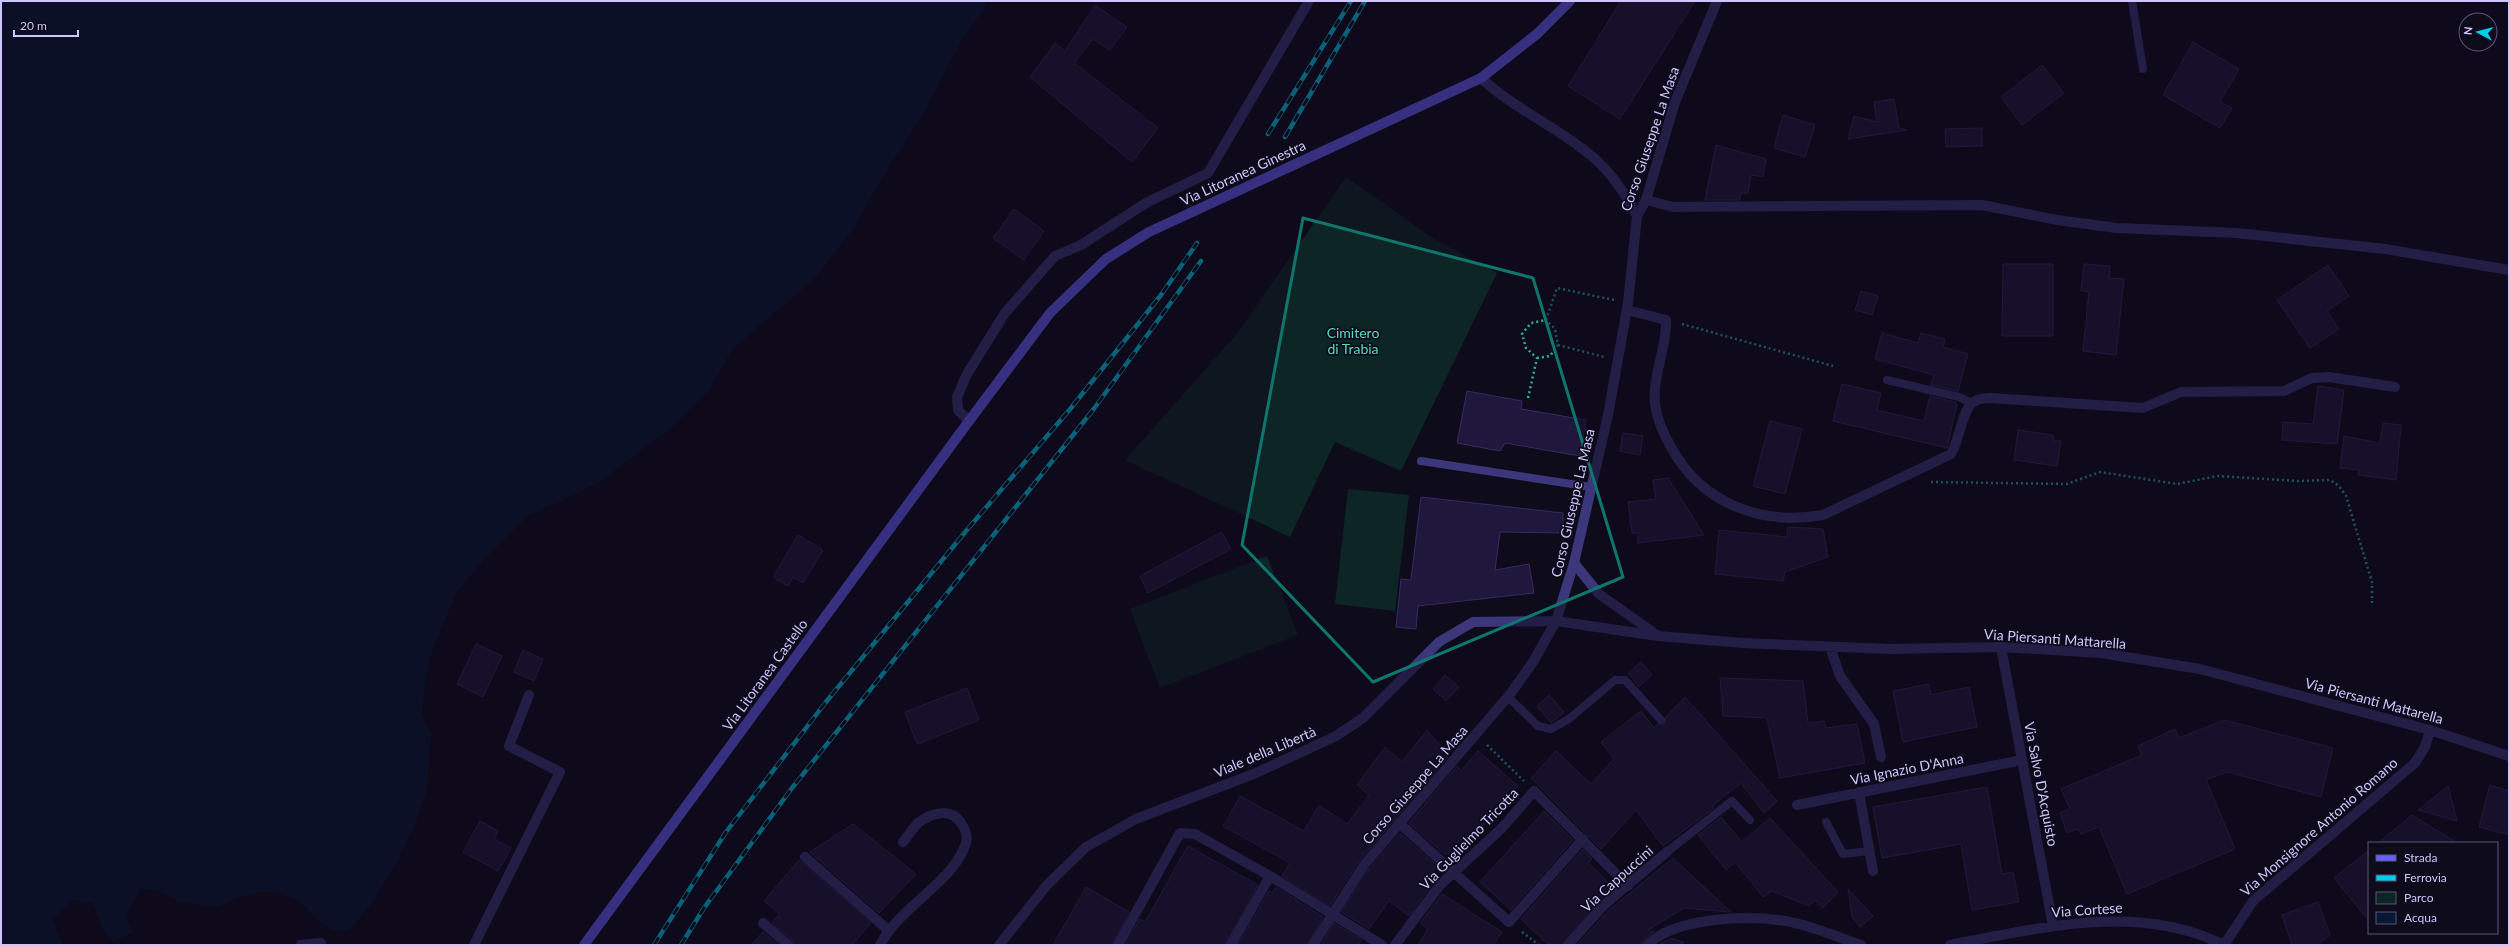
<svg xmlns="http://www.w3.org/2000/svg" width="2510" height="946" font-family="Lato,sans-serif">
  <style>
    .green { fill: #0e2525 }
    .water { fill: #091736 }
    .building { fill: #20173c; stroke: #382967 }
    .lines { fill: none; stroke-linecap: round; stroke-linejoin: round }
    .path { stroke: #2daba8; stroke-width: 2.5; stroke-dasharray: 2 3; stroke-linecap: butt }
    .service { stroke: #3c367a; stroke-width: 8 }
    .minor { stroke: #3c367a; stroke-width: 10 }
    .tertiary { stroke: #3c367a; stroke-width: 10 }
    .secondary { stroke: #685efd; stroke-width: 10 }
    .rail-casing { stroke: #02cced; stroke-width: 4.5 }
    .rail { stroke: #0e0b1b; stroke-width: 3; stroke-dasharray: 9; stroke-linecap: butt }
    .marked { fill: none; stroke: #0f766e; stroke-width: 3; stroke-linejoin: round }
    .labels { text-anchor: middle; stroke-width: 3.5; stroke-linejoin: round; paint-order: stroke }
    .street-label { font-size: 14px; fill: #cec6fe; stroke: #0e0b1b }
    .park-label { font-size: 14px; fill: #54dcc0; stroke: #0e0b1b }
  </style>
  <rect width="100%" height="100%" fill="#0e0b1b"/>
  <path class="green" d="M1346,177L1433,238L1497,273L1401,471L1335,442L1290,537L1125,460L1236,335Z
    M1348,489L1409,495L1395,611L1335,604Z
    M1267,556L1298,635L1160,688L1130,609Z"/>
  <path class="water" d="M1,1H989L960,43L924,113L881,179L855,226L816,277L732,349L710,389L677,423L601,481L525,518L490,553L457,591L432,651L425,683L422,715L431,734L427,789L415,824L399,857L375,899L349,931C345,931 338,932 334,930C324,927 309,909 300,902C276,885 242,892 219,907L178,901L165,893L140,888L126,917L133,933L113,941L103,930L93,903L73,900L52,920L63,945H1Z"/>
  <path class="building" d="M1621,1H1695L1620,119L1568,86Z
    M1095,5L1127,27L1110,50L1093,39L1074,63L1158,128L1132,162L1030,77L1055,43L1065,51Z
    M2193,42L2239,69L2220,102L2232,108L2220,128L2163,95Z
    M2042,65L2064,93L2022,125L2001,97Z
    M1894,99L1899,128L1907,130L1848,139L1854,116L1877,122L1874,102Z
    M1783,115L1815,125L1805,157L1774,148Z
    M1982,128V146L1946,147L1945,129Z
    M1716,145L1766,159L1763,177L1751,175L1748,193H1741L1740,200H1705Z
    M1014,209L1044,231L1024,260L993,238Z
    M2003,264H2053V336H2002Z
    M2084,264L2110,266L2109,278L2124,279L2116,355L2083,351L2089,292L2081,291Z
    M2328,265L2349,296L2327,311L2339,329L2310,348L2277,300Z
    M1861,291L1878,296L1872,315L1855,310Z
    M1882,333L1918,343L1921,333L1945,339L1943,347L1968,354L1958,391L1931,385L1934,375L1875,359Z
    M1842,384L1881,393L1877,410L1924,421L1930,396L1955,402L1957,404L1947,448L1833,421Z
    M2318,386L2344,390L2337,444L2282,440L2283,422L2313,424Z
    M1467,391L1522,401L1521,409L1586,420L1580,456L1505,443L1500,451L1457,443Z
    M1770,421L1802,429L1785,494L1753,486Z
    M2383,423L2401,425L2396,480L2358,475L2359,470L2340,468L2344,436L2380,443Z
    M2018,430L2053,435V441H2061L2057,466L2014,460Z
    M1623,433L1643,436L1640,455L1620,451Z
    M1668,478L1704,535L1638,543V533H1632L1628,502L1656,499L1653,480Z
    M1421,497L1563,513V533L1500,532L1495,570L1529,564L1534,593L1418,606L1416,629L1396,627L1401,579L1411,580Z
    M1788,527L1823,529L1828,557L1785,572L1783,581L1715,574L1719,530L1787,537Z
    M1222,532L1231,549L1148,593L1140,576Z
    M798,535L823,550L803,583L793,577L788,586L773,577Z
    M476,644L502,656L483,697L457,684Z
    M523,650L543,659L534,681L514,672Z
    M1641,662L1652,675L1639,687L1628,673Z
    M1445,675L1459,687L1446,701L1433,689Z
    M1720,678L1803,681L1808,723L1824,721L1826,728L1857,724L1865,763L1780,778L1767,718L1723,716Z
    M1929,684L1931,695L1969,687L1977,727L1903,742L1893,691Z
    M967,688L979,720L917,744L905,712Z
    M1549,695L1564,712L1551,723L1537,706Z
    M1685,697L1777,801L1764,813L1741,783L1712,806L1714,808L1663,846L1636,810L1601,849L1531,778L1556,751L1591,784L1614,759L1601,742L1641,711L1654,728L1658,724H1664L1666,717Z
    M2224,720L2333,748L2321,797L2227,772L2206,780L2235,849L2127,894L2099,827L2081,834L2078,829L2067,833L2060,813L2070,809L2061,789L2142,755L2138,746L2175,729L2179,738Z
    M1427,730L1449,756L1359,861L1330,906L1282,876L1290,863L1223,826L1240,796L1304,831L1319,805L1347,824L1369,795L1357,785L1385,747L1402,762Z
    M1478,751L1518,786L1453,858L1447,853L1445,855L1409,823L1457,766L1461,771Z
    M2490,785L2509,791V835L2479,827Z
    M2448,786L2457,821L2418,810Z
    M1987,787L2002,874L2013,872L2019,902L1972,910L1961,844L1882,858L1873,807Z
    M1544,811L1573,840L1511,910L1480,882Z
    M2412,815L2457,843H2378Z
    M1721,817L1742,842L1770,818L1838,892L1823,908L1815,900L1809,906L1772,891L1763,897L1735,862L1726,870L1698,835Z
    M480,821L498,831L494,839L511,848L498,871L463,852Z
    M853,824L916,874L879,913L810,852Z
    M1400,833L1437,866L1425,883L1431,886L1409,916L1389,901L1369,929L1341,912L1369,869Z
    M1188,846L1258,885L1225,945H1125L1140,919L1145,922Z
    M1583,849L1592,859L1588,863L1614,888L1599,901L1562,945H1549L1521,919Z
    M2369,850V921L2334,878Z
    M1673,858L1731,912L1684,908L1648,930L1654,932L1643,940L1641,945H1577L1609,910Z
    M799,860L871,923L852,945H794L792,940L772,923L780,914L764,901Z
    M1086,887L1129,912L1112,945H1053Z
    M1276,887L1323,917L1307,945H1238L1269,891L1272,893Z
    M1848,889L1873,916L1860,927L1852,917Z
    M1442,894L1502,932L1493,945H1418L1428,929L1420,923Z
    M2318,902L2330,935L2317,945H2292L2282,915Z
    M1334,923L1362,940L1358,945H1321Z
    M763,932L778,945H751Z
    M1671,938L1683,942V945H1658Z"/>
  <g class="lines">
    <path class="path" d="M1682,324L1833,366
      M1558,345L1604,357
      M1537,358L1550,356L1558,345L1555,329L1546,320
      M1528,398L1537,358L1526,348L1522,334L1531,323L1546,320L1557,288L1614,300
      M1931,482L2067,484L2100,472L2177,484L2217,476L2299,481L2330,480L2339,486L2346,496L2372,582V605
      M1487,745L1524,781
      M1522,932L1539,945"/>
    <path class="service" d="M2132,1L2143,69
      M1887,380L1959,397L1972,403
      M1421,461L1591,487
      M1508,697L1538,726L1551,729L1569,719L1615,680H1625L1661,720
      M1826,822L1843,854L1869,851
      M1668,851L1732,801L1750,820"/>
    <path class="minor" d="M1646,200L1673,207L1982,205L2057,220L2117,228L2236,233L2385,249L2509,270
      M1627,310L1666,320C1667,348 1652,376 1655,404C1657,420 1664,435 1672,449C1703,504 1762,526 1823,515L1951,454C1959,441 1962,412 1972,403C1977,399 1984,398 1990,398L2143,408L2181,392L2284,391L2312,378L2329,377L2395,387
      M969,421L958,410L957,397L967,374L1005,313L1055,256L1081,245L1146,203L1208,173L1309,1
      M1574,563L1599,594L1657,635
      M1830,647L1840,676L1874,724L1881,757
      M2001,647L2053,926
      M1859,792L1873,871
      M1797,805L2022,760
      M1399,823L1509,922L1583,839
      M805,857L888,930
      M763,923L788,945
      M301,945L321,943
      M474,945L560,772L509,746L529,695
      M880,945C900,906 954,882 966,843C968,837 965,828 961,823C951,807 931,813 918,823C913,828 908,836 903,842
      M999,945L1047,885L1086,847L1136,819L1256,773L1336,736L1363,718L1439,642L1473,622L1556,621L1658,636L1743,643L1890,649L2001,647L2101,653L2200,669L2430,730L2509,756
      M1118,945L1180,833L1195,834L1270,876L1382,945
      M1231,945L1270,876
      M1395,945L1440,885L1502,828L1534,791L1628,886
      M1568,945L1604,905L1668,851
      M1647,945C1676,917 1747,915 1785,921C1811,925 1837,937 1861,945
      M1950,945C2040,928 2138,902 2224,945
      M2224,945L2253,901L2415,763L2425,747L2430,730"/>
    <path class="tertiary" d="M1481,78C1512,107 1551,124 1584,150C1608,167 1624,191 1637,216
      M1313,945L1364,865L1511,693L1533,662L1556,621L1574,563L1608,415L1628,303L1637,216L1646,200L1675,102L1717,1"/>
    <path class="secondary" d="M584,945L969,421L1050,313L1106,259L1149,232L1481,78L1537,34L1570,1"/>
    <defs>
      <path id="rail" d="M1268,134L1351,1
        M1285,137L1365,1
        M654,945L726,832L826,702L966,531L1071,408L1161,295L1197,243
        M681,945L704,908L792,788L1093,410L1201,261"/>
    </defs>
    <use href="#rail" class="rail-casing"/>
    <use href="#rail" class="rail"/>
  </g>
  <path d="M0 0H2510V946H0ZM1303,218L1533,278L1623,577L1373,682L1242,545Z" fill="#0e0b1b" fill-opacity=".55" fill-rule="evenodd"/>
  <path class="marked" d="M1303,218L1533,278L1623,577L1373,682L1242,545Z"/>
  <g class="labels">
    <g class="street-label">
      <text transform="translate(1650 139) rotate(-71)" y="5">Corso Giuseppe La Masa</text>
      <text transform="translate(1243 173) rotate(-25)" y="5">Via Litoranea Ginestra</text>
      <text transform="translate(1573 503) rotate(-77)" y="5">Corso Giuseppe La Masa</text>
      <text transform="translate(2055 639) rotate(4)" y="5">Via Piersanti Mattarella</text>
      <text transform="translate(765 675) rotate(-54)" y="5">Via Litoranea Castello</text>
      <text transform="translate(2374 701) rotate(15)" y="5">Via Piersanti Mattarella</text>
      <text transform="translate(1265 752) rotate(-23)" y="5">Viale della Libertà</text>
      <text transform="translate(1907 769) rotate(-11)" y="5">Via Ignazio D'Anna</text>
      <text transform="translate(2041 784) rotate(79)" y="5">Via Salvo D'Acquisto</text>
      <text transform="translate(1415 785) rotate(-49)" y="5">Corso Giuseppe La Masa</text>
      <text transform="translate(2319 827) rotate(-41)" y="5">Via Monsignore Antonio Romano</text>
      <text transform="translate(1469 839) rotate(-46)" y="5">Via Guglielmo Tricotta</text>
      <text transform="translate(1617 879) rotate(-42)" y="5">Via Cappuccini</text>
      <text transform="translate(2087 910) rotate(-4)" y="5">Via Cortese</text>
    </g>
    <g class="park-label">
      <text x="1353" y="338">Cimitero<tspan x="1353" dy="16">di Trabia</tspan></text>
    </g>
  </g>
  <rect width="2510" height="946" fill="none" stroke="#cec6fe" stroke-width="4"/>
  <rect x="2368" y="842" width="130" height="92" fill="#0e0b1b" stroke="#5b5676"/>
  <rect x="2376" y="855" width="20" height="6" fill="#685efd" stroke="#5b5676"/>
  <text x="2404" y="862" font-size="12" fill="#cec6fe">Strada</text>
  <rect x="2376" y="875" width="20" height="6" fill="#02cced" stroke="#5b5676"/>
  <text x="2404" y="882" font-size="12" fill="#cec6fe">Ferrovia</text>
  <rect x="2376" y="892" width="20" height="12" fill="#0e2525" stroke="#5b5676"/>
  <text x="2404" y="902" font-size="12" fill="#cec6fe">Parco</text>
  <rect x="2376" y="912" width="20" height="12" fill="#091736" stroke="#5b5676"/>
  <text x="2404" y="922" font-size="12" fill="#cec6fe">Acqua</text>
  <g transform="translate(2478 32) rotate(277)"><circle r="19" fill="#0e0b1b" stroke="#5b5676"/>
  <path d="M0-3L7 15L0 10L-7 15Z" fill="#02cced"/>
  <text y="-6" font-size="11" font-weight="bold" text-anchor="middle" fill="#cec6fe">N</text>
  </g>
  <path d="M14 30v6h64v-6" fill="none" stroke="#cec6fe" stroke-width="2"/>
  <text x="20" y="30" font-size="12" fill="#cec6fe" stroke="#0e0b1b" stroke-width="3" paint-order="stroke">20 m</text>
</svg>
